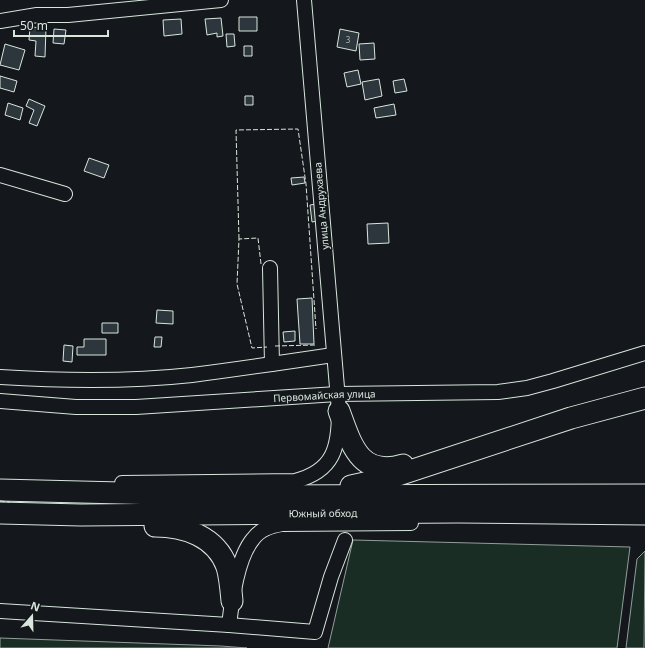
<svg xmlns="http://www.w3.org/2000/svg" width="645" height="648" font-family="'Noto Sans',sans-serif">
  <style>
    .green { fill: #1a2d24; stroke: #939e99 }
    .building { fill: #2c363c; stroke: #d8e6dc }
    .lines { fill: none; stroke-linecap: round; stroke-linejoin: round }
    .minor-casing { stroke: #d8e6dc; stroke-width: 16 }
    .highway-casing { stroke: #d8e6dc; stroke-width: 23 }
    .minor { stroke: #14181c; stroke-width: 14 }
    .highway { stroke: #14181c; stroke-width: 21 }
    .fence { stroke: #d8e6dc; stroke-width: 1; stroke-dasharray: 5 2; stroke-linecap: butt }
    .labels { text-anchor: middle; stroke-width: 3; stroke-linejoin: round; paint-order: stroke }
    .number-label { font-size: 8px; fill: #adbab4 }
    .street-label { font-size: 10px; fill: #d8e6dc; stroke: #14181c }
  </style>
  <rect width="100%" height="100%" fill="#14181c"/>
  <path class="green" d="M353,540L630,547L617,648H328Z
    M645,551L644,648H626L637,559Z
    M0,638L221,646L247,648H0Z"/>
  <path class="building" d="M239,17H257V31H239Z
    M221,18L223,36L217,37V33L207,35L205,19Z
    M181,19L182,34L164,36L163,20Z
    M30,27L46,28L45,57L35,56L36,41L29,40Z
    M54,29L66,30L64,44L53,43Z
    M340,29L359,33L356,51L337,47Z
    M226,34H234L235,46L227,47Z
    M374,43L375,59L360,60L359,44Z
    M5,44L25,50L19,70L0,65Z
    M244,46H252V56H244Z
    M358,70L361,84L347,87L344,73Z
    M0,76L17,81L14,92L0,88Z
    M379,79L382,96L365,100L362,82Z
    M404,79L407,91L395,93L393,81Z
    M245,96H253V105H245Z
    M29,99L45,106L37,126L29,123L34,110L26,106Z
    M8,103L23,108L20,120L5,115Z
    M394,104L396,115L376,118L374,108Z
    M89,158L109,165L104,178L84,171Z
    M304,177L305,183L292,185L291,178Z
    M317,204L318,221L312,222L310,205Z
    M388,223L389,243L368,244L367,224Z
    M312,298L314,344H300L297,299Z
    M157,310L173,311V324L156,323Z
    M102,323H118V333H102Z
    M295,331V341L284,342L283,332Z
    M155,337H162L161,347H154Z
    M84,339H106V355H77V347H84Z
    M64,345L73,346L72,362L63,361Z"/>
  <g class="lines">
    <defs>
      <g id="minor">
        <path d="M0,21L37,15H68L221,0"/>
        <path d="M0,175L65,194"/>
        <path d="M270,268L272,364"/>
        <path d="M0,377C64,381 128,382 192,375C239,369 286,362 333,355"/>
        <path id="s1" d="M0,401L76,407H136L337,394L498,392L527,388L553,381L645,353"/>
        <path d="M122,483L295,481C334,471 339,447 339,411L304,0"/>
        <path d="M0,611L229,625L315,632L331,577L345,540"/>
        <path d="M229,625C232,600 237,558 253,539C260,529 271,526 282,524L411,523"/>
      </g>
      <g id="highway">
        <path d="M339,411C351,443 359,478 403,465"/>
        <path d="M351,486L392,477L571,418L645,398"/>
        <path d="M0,490L242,496L645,495"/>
        <path id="s2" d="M0,513L81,515L458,512L645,514"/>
        <path d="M155,526C184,526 216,536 227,567C230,577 231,590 232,601"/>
      </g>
    </defs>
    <use href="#minor" class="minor-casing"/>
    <use href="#highway" class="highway-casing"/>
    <use href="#minor" class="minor"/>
    <use href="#highway" class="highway"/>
    <path class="fence" d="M239,239L236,130L298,129L306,184L316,329
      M261,264L258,238L239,239L237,284L252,348L267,347
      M275,346L315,345
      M0,501L10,502"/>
  </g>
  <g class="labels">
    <g class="number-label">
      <text x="348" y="43">3</text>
    </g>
    <g class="street-label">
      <text transform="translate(321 206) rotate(-95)" y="4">улица Андрухаева</text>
      <text dy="4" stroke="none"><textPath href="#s1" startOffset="325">Первомайская улица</textPath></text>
      <text dy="4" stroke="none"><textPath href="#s2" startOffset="323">Южный обход</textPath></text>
    </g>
  </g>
  <g transform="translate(32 616) rotate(20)" stroke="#14181c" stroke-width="3" paint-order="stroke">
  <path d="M0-3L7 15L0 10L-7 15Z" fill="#d8e6dc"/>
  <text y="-6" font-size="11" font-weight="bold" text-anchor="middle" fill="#d8e6dc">N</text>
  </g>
  <path d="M14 30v6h94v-6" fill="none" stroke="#d8e6dc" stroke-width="2"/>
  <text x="20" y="30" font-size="12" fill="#d8e6dc" stroke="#14181c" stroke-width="3" paint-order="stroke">50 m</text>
</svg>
